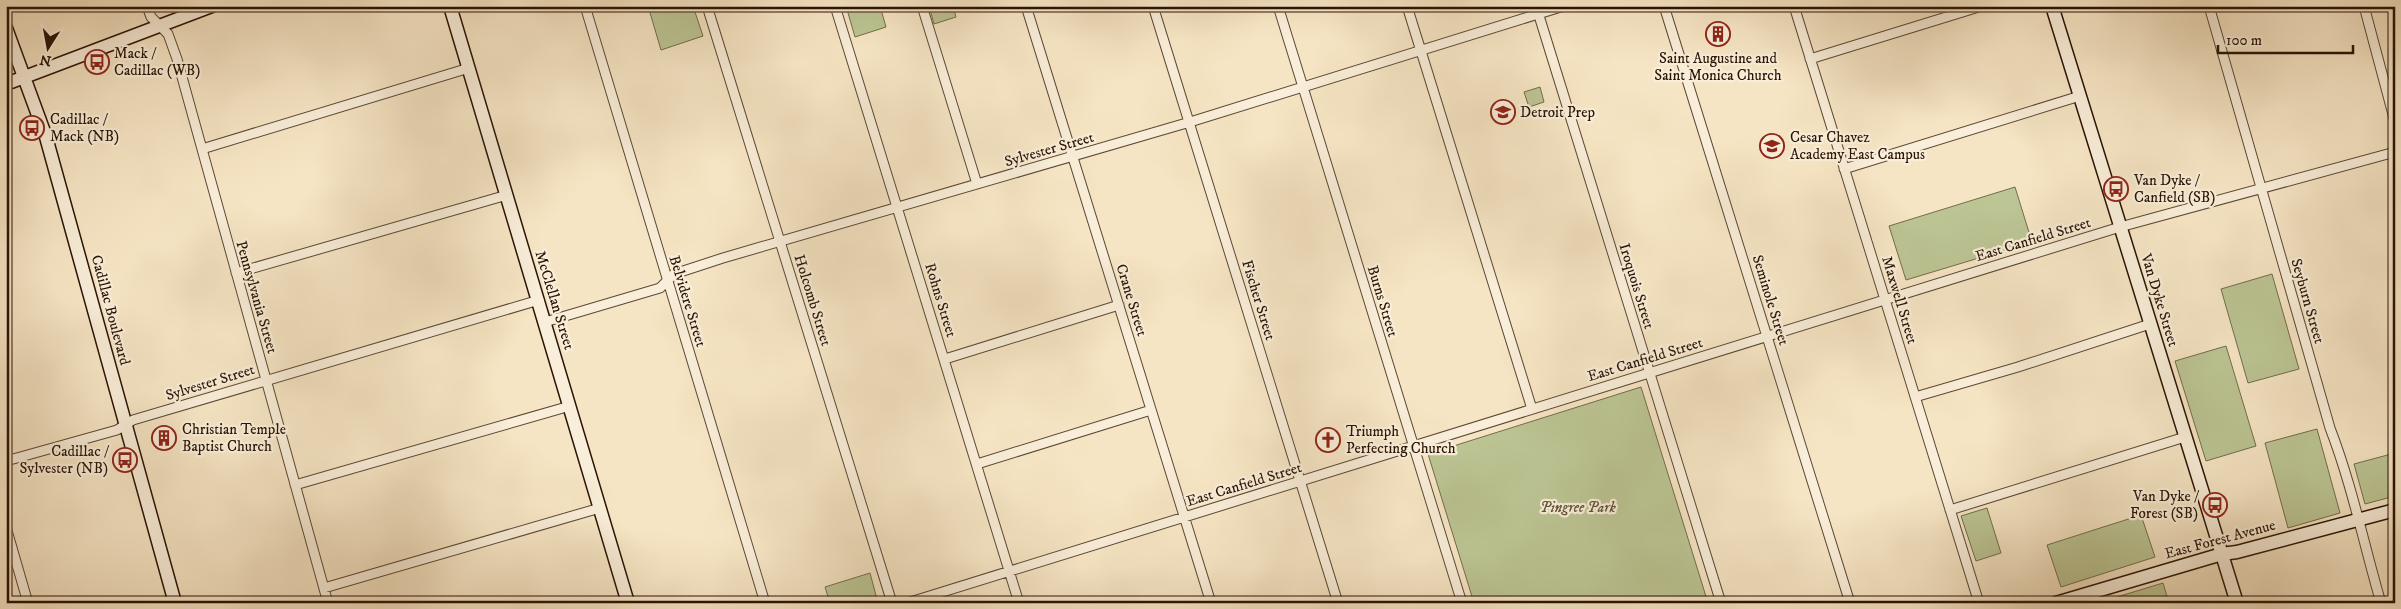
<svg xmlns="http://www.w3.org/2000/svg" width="2401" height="609" font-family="'IM FELL DW Pica',serif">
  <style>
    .green { fill: #bcc594; stroke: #726c4c }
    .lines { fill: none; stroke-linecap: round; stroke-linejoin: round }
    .street-casing { stroke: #5c4834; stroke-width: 11 }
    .secondary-casing { stroke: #291304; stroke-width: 15 }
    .street { stroke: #f9eed9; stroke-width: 9 }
    .secondary { stroke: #f9eed9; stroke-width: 12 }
    .labels { text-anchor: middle; stroke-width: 4.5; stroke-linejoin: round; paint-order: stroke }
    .poi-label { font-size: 15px; fill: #291304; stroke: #f9eed9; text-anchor: start }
    .street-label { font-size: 15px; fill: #291304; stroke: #f9eed9 }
    .park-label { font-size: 15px; font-style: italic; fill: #5c5136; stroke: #f9eed9 }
  </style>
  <rect width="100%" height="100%" fill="#f6e5c4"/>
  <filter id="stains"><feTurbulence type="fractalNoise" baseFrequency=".004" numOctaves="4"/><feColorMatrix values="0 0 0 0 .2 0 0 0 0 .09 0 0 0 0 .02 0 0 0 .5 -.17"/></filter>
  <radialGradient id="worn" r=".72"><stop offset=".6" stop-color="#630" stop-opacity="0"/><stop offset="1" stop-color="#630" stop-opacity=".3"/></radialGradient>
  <path class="green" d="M648,6H693L703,36L661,50Z
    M846,6H880L886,27L855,37Z
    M929,6H953L956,17L934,24Z
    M1540,87L1544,102L1529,107L1524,92Z
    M2015,187L2032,242L1906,280L1889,226Z
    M2272,274L2299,369L2248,383L2221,289Z
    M2226,346L2256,446L2206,461L2175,361Z
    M1641,387L1708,603H1474L1428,454Z
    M2317,429L2340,513L2288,528L2265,443Z
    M2395,453V496L2365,504L2354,464Z
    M1987,508L2001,553L1976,561L1961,516Z
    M2141,515L2155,557L2061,587L2047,545Z
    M870,573L878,603H830L825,587Z
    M2163,583L2169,603H2097Z"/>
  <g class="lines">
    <defs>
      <path id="street" d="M147,6L151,17L168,34L177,59L328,603
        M585,6L765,603
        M707,6L892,603
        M835,6L1019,603
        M922,6L977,184
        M1026,6L1211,603
        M1153,6L1338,603
        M1278,6L1462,603
        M1407,6L1532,409
        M1536,6L1721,603
        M1664,6L1850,603
        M1794,6L1979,603
        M2209,6L2330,428C2352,485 2364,545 2381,603
        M2364,6L2395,122
        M1810,59L1982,6
        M202,149L469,68
        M1844,169L2080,96
        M236,273L507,195
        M545,322L660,288L674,274L723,258L1190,122L1564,6
        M945,359L1119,305
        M1915,397L2018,367L2150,324
        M6,461L117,430L133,420L539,300
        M977,464L1151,410
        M295,485L570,406
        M1950,510L2185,437
        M6,527L28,603
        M324,588L600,508
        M907,603L2120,227L2395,152"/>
      <path id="secondary" d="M450,6L628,603
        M2052,6L2237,603
        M6,28L46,137L175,603
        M6,84L212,6
        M2056,603L2222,554L2237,552L2395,510"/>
    </defs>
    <use href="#street" class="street-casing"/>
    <use href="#secondary" class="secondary-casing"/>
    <use href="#street" class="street"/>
    <use href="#secondary" class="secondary"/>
  </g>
  <defs>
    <symbol id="building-ring" viewBox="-11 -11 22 22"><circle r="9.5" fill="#f9eed9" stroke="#8f2418" stroke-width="1.5"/><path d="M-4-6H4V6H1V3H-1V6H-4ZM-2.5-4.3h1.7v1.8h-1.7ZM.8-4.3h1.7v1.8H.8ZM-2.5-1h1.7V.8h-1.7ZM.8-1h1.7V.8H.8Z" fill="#8f2418"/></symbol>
    <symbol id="bus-ring" viewBox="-11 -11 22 22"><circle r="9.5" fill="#f9eed9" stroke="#8f2418" stroke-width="1.5"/><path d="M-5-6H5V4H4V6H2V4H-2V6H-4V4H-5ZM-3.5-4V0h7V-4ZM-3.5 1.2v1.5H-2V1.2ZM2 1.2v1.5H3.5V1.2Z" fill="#8f2418"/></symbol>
    <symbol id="school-ring" viewBox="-11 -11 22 22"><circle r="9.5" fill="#f9eed9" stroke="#8f2418" stroke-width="1.5"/><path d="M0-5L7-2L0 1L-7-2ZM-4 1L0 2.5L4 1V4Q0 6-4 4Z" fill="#8f2418"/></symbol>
    <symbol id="church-ring" viewBox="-11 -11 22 22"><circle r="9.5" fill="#f9eed9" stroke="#8f2418" stroke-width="1.5"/><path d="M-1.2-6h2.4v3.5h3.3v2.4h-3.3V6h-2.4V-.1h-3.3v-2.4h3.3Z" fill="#8f2418"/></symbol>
  </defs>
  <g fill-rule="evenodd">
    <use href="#building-ring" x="1704" y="20" width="28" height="28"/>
    <use href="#bus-ring" x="83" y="48" width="28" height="28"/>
    <use href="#school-ring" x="1489" y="98" width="28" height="28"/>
    <use href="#bus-ring" x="18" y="114" width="28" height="28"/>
    <use href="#school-ring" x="1758" y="132" width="28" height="28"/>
    <use href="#bus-ring" x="2102" y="175" width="28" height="28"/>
    <use href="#building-ring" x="150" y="424" width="28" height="28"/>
    <use href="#church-ring" x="1314" y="426" width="28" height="28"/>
    <use href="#bus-ring" x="111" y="446" width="28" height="28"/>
    <use href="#bus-ring" x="2201" y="491" width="28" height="28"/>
  </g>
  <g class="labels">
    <g class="poi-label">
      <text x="114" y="58">Mack /<tspan x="114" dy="17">Cadillac (WB)</tspan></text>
      <text x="1718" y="63" text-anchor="middle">Saint Augustine and<tspan x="1718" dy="17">Saint Monica Church</tspan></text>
      <text x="1520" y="117">Detroit Prep</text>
      <text x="50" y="124">Cadillac /<tspan x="50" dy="17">Mack (NB)</tspan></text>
      <text x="1790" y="142">Cesar Chavez<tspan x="1790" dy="17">Academy East Campus</tspan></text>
      <text x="2134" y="185">Van Dyke /<tspan x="2134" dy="17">Canfield (SB)</tspan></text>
      <text x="182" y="434">Christian Temple<tspan x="182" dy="17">Baptist Church</tspan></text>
      <text x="1346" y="436">Triumph<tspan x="1346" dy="17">Perfecting Church</tspan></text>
      <text x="108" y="456" text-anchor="end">Cadillac /<tspan x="108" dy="17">Sylvester (NB)</tspan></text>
      <text x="2198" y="501" text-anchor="end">Van Dyke /<tspan x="2198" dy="17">Forest (SB)</tspan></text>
    </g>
    <g class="street-label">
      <text transform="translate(1049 149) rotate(-16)" y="5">Sylvester Street</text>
      <text transform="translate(2033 239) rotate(-17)" y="5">East Canfield Street</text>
      <text transform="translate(1637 286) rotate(73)" y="5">Iroquois Street</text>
      <text transform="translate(257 297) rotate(74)" y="5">Pennsylvania Street</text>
      <text transform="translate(555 300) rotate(73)" y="5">McClellan Street</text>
      <text transform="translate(813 300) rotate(73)" y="5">Holcomb Street</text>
      <text transform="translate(941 300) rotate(73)" y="5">Rohns Street</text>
      <text transform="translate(1132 300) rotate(73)" y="5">Crane Street</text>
      <text transform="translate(1259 300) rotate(73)" y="5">Fischer Street</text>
      <text transform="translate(1771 300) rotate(73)" y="5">Seminole Street</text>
      <text transform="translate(1900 300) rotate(73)" y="5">Maxwell Street</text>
      <text transform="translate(2160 300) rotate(73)" y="5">Van Dyke Street</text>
      <text transform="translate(688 301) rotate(73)" y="5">Belvidere Street</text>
      <text transform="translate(1383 301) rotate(73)" y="5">Burns Street</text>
      <text transform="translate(2308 301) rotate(74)" y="5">Seyburn Street</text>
      <text transform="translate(111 310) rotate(75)" y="5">Cadillac Boulevard</text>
      <text transform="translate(1645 359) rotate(-17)" y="5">East Canfield Street</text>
      <text transform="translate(210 382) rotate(-17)" y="5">Sylvester Street</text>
      <text transform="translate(1244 484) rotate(-17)" y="5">East Canfield Street</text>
      <text transform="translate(2220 539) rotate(-15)" y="5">East Forest Avenue</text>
    </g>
    <g class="park-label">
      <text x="1578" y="512">Pingree Park</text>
    </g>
  </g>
  <rect width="2401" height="609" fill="none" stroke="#f6e5c4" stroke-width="25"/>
  <rect x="8" y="8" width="2386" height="594" fill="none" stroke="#291304" stroke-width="2.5"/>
  <rect x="12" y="12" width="2376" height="584" fill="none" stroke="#291304"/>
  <g transform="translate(48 48) rotate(191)" stroke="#f9eed9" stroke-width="4" paint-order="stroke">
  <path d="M0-4L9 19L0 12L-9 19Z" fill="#291304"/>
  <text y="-8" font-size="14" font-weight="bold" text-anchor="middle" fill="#291304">N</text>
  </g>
  <path d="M2218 45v8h135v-8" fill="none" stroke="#291304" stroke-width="2.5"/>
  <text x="2226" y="45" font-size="15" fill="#291304" stroke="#f9eed9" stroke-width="4" paint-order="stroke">100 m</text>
  <rect width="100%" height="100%" filter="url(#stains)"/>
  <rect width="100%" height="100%" fill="url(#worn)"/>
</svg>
